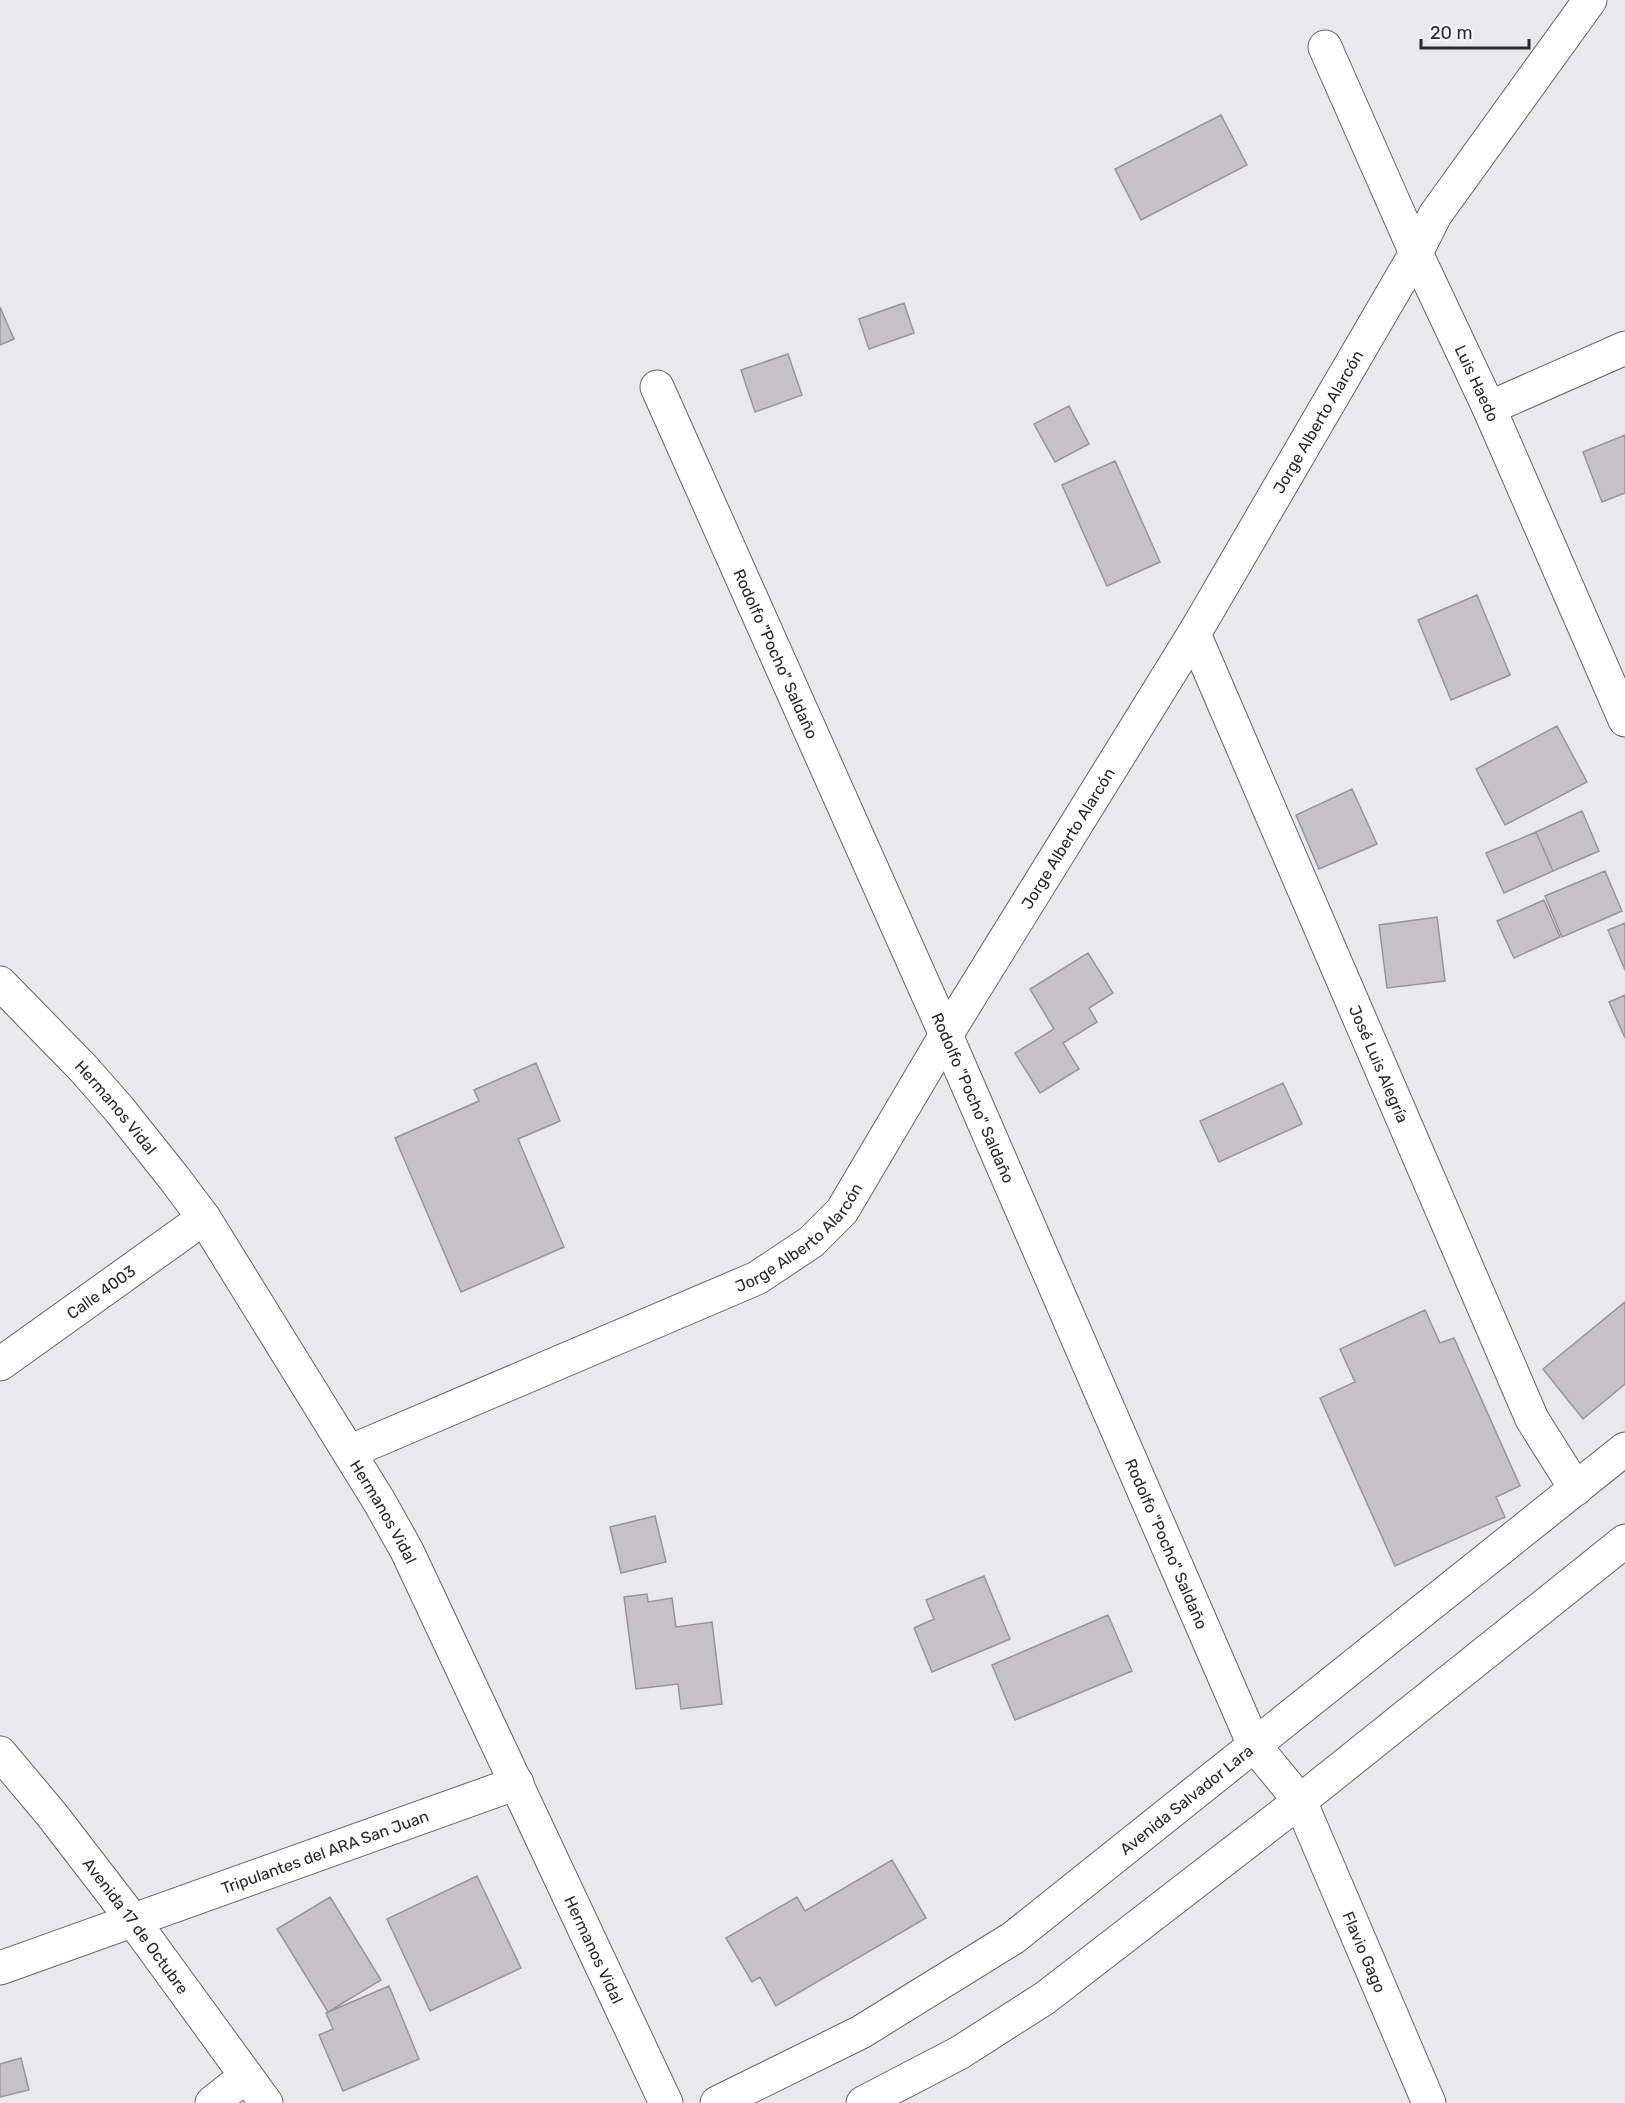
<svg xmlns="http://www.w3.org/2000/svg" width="1625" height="2103" font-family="Rubik,sans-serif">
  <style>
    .building { fill: #c4c2c4; stroke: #979597; stroke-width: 1.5 }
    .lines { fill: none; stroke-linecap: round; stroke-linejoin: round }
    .street-casing { stroke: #656567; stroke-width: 35 }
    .secondary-casing { stroke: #656567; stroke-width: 35 }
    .street { stroke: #fff; stroke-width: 33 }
    .secondary { stroke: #fff; stroke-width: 33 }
    .labels { text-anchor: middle; stroke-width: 4.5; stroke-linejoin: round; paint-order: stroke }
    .street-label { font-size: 16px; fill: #282929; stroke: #f6f6f9 }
  </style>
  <rect width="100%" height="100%" fill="#e9e9ec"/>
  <path class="building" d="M1221,115L1247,165L1141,220L1115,169Z
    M904,303L914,333L869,349L859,319Z
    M0,307L14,339L0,345Z
    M788,354L802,395L755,412L741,370Z
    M1069,406L1089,444L1055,462L1034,424Z
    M1625,435V493L1602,502L1583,452Z
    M1115,461L1160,562L1107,586L1062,485Z
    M1477,595L1510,675L1451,700L1418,620Z
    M1557,726L1587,782L1505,825L1476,769Z
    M1352,789L1377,844L1319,869L1296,815Z
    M1582,811L1599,851L1553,871L1536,832Z
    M1536,832L1553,871L1504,893L1486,853Z
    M1605,871L1622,911L1562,937L1545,896Z
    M1544,900L1560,937L1514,958L1497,921Z
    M1437,917L1445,981L1387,988L1379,925Z
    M1625,923V970L1608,930Z
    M1088,953L1113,993L1089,1008L1097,1022L1063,1043L1079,1069L1040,1093L1015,1053L1054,1029L1030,989Z
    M1625,995V1038L1609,1002Z
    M536,1063L560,1121L518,1139L564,1247L461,1292L395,1138L479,1101L474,1090Z
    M1283,1083L1302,1124L1219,1162L1200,1121Z
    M1625,1302V1384L1583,1419L1543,1369Z
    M1425,1310L1440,1343L1454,1338L1520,1486L1496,1497L1505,1517L1395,1566L1320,1398L1355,1382L1340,1349Z
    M655,1516L666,1562L621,1573L610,1527Z
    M984,1576L1010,1639L932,1672L914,1628L934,1619L926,1600Z
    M647,1594L648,1602L672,1598L676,1627L712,1622L722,1704L681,1709L678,1684L636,1689L624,1597Z
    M1108,1615L1132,1671L1015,1720L992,1665Z
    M892,1860L926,1918L776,2006L760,1977L752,1982L726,1938L797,1897L805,1911Z
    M477,1876L521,1968L430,2011L387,1919Z
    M330,1897L381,1980L328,2012L277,1929Z
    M389,1986L419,2059L343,2091L319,2035L333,2029L326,2013Z
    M21,2058L29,2090L0,2097V2064Z"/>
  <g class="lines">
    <defs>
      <g id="street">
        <path id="s1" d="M1325,47L1416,253L1489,408L1625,720"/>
        <path id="s2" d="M657,387L946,1035L1254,1745L1300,1801L1429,2103"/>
        <path d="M1489,408L1625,348"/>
        <path id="s3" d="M1194,634L1532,1419L1576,1489"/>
        <path id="s4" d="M0,1364L204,1218"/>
        <path id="s5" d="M349,1452L757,1278L811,1242L842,1211L946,1035L1194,634L1416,253L1435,215L1590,0"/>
        <path id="s6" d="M0,1968L517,1783"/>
      </g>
      <g id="secondary">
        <path id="s7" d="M0,983L83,1068L119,1109L174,1178L204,1218L379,1501L407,1551L666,2103"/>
        <path id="s8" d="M0,1753L52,1815L132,1919L266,2103"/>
        <path d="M212,2103L246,2076"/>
        <path id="s9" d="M717,2103L861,2032L1013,1938L1625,1449"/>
        <path d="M863,2103L959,2053L1045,1998L1300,1801L1625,1541"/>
      </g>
    </defs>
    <use href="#street" class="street-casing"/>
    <use href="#secondary" class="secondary-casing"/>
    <use href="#street" class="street"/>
    <use href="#secondary" class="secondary"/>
  </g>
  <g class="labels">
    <g class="street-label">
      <text dy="6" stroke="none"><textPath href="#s1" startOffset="369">Luis Haedo</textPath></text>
      <text dy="6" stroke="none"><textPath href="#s5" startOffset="1474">Jorge Alberto Alarcón</textPath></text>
      <text dy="6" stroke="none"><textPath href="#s2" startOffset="292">Rodolfo "Pocho" Saldaño</textPath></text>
      <text dy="6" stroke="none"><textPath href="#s5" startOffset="988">Jorge Alberto Alarcón</textPath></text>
      <text dy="6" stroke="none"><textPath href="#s3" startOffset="468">José Luis Alegría</textPath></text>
      <text dy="6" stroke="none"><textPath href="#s2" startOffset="778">Rodolfo "Pocho" Saldaño</textPath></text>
      <text dy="6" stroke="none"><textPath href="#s7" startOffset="170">Hermanos Vidal</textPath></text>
      <text dy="6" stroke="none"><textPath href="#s5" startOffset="502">Jorge Alberto Alarcón</textPath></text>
      <text dy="6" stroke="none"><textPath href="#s4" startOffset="124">Calle 4003</textPath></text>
      <text dy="6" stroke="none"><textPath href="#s7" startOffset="656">Hermanos Vidal</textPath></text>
      <text dy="6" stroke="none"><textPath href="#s2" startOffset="1264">Rodolfo "Pocho" Saldaño</textPath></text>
      <text dy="6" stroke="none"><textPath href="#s9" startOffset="561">Avenida Salvador Lara</textPath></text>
      <text dy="6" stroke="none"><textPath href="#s6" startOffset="345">Tripulantes del ARA San Juan</textPath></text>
      <text dy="6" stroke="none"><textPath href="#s8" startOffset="220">Avenida 17 de Octubre</textPath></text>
      <text dy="6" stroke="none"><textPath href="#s7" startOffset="1142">Hermanos Vidal</textPath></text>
      <text dy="6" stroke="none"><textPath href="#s2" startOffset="1720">Flavio Gago</textPath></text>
    </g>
  </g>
  <path d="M1421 39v9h108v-9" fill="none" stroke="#282929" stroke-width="3"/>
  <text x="1430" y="39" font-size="18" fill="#282929" stroke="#f6f6f9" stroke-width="4.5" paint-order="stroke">20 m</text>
</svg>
